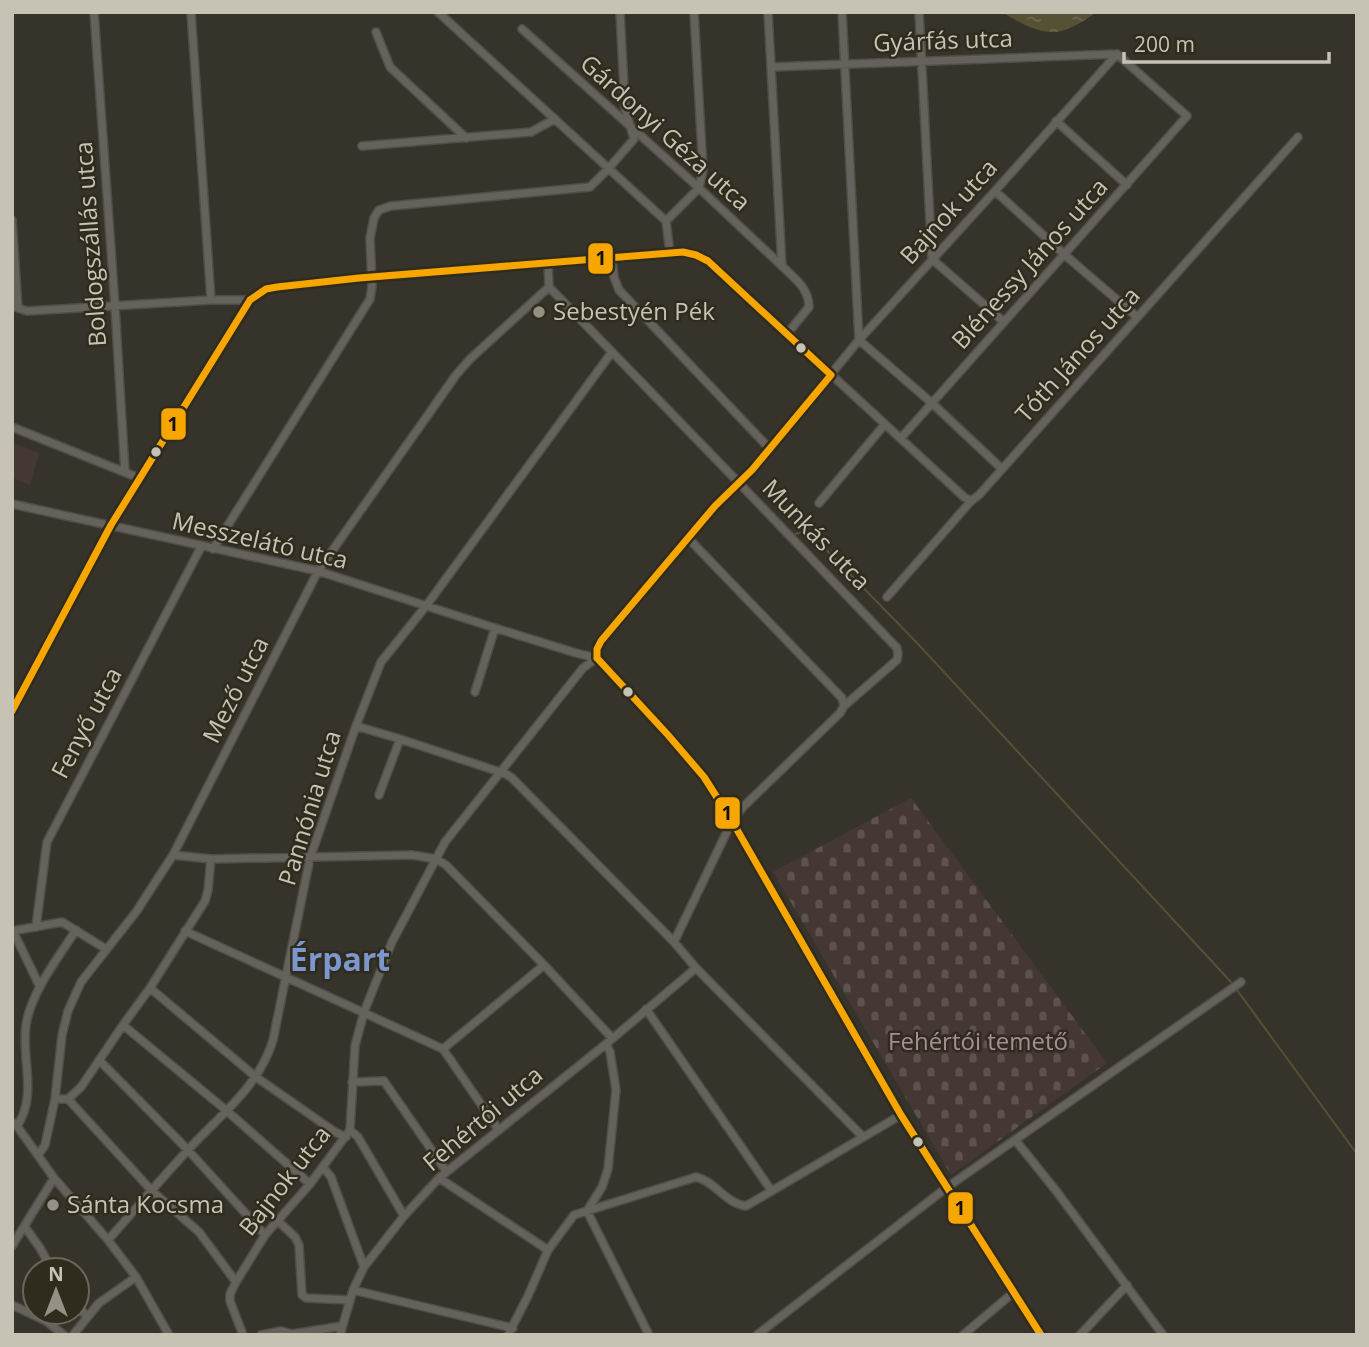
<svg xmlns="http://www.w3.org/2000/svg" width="1369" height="1347" font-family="'Open Sans',sans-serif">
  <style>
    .green { fill: #453734 }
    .cemetery { fill: url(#cemetery-stones) }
    .water { fill: url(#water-ripples) }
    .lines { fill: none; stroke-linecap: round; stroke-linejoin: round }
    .stream { stroke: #565035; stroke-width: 2 }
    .minor-casing { stroke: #504e48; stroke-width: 10 }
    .minor { stroke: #64625a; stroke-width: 7 }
    .bus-1-casing { stroke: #2f2c1e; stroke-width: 12 }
    .bus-1 { stroke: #f7a600; stroke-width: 7 }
    .poi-dot { fill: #949184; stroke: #2f2c1e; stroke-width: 2.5 }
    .bus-dot { fill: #c6c3b5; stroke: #2f2c1e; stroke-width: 2.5 }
    .labels { text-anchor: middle; stroke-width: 5; stroke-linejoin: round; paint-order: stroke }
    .street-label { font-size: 24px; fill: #c6c3b5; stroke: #2f2c1e }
    .poi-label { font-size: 24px; fill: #c6c3b5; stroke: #2f2c1e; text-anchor: start }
    .park-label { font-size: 24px; fill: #a98c9c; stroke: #2f2c1e }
    .district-label { font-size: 32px; font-weight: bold; fill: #7c97ce; stroke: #2f2c1e }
    .line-badge { stroke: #2f2c1e; stroke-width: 2.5 }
    .pale-badge-label { font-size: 19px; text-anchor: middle; font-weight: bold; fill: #111 }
  </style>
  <defs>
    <pattern id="cemetery-stones" width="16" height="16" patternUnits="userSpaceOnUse" patternTransform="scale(1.75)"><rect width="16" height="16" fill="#453734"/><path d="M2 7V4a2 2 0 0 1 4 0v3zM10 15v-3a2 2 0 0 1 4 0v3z" fill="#5e524f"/></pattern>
    <pattern id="water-ripples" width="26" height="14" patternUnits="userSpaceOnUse" patternTransform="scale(1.75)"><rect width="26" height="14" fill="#565035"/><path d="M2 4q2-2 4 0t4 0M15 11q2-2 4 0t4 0" fill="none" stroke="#6d6850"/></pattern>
  </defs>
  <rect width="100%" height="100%" fill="#36332a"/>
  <path class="green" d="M13,443L39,453L30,485L12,478Z"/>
  <path class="cemetery" d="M911,798L1107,1063L951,1175L773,872Z"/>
  <path class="water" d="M1002,12H1097C1089,17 1081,23 1072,27C1048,40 1023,25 1002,12Z"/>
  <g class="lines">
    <path class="stream" d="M793,535L805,531L809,532L918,644L1231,982
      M1237,990L1357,1154"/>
    <defs>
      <path id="minor" d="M94,12L115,306L125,472
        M191,12L211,300
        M438,12L666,221
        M768,12L782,266C794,278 809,288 809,307L787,334
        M842,12L859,340L933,404L1002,469
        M919,12L932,259L1004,322
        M522,29L699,188L782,266
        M376,32L390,67L466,138
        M771,67L1117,54
        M1056,121L1127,185
        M362,146L531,132L555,119
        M995,191L1065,255L1137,317
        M12,220L18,308
        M670,253L666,221L699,188L703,170L694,12
        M612,258L614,277L619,290L769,448
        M548,263L549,287L739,483L897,648L898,654L897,660L844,706L840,713L743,807L732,821L674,942
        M12,306L27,311L211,300H250
        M12,427L139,478
        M901,438L1187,116L1117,54
        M819,503L885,424
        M12,504L318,571L495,628
        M688,538L842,698L844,706
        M213,549L370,299L372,286L370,238L374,218L379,210L391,206L590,187L608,169L634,139L625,108L620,12
        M887,597L971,501L979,495L1298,137
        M475,692L495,628L576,653L597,658L668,735L704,777L732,821L901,1115L1041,1335
        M12,711L111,525L139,478L250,300L266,289L277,287L359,278L670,253C685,252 695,255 708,261L964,497L971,501
        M356,726L400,739L506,774L512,778L674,942L696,968L863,1137
        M379,795L400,739
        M173,855L211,859L412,855L436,859L446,865L544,965L612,1038
        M36,927L47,842L201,547
        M12,931L62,922L106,949
        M13,931L40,987
        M185,931L443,1049L498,1129
        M150,988L256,1077L335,1132L346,1137
        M646,1009L771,1190
        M123,1025L227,1111L310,1184
        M606,1044L610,1052L616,1090L608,1169L602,1187L587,1211L649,1335
        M443,1049L544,965
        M99,1060L188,1150L265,1235
        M352,1082L384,1081L446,1171
        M55,1099H68L81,1087L123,1025L150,988L205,901L208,890L211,859
        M68,1099L152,1191L199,1232L236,1282
        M12,1122L17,1126L54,1178L108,1240L136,1277L169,1335
        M17,1126C38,1095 21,1059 26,1025C31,992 58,958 76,930
        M350,1130L358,1137L404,1216
        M1016,1141L1057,1192L1163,1335
        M39,1154L45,1145L55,1099L62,1035L68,1011L81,982L136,912L173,855L318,571L456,375L470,359L549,287
        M323,1167L331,1177L364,1267
        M439,1178L548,1250
        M278,1221L295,1237L299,1245L302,1295L306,1298L350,1300
        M25,1227L40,1248L52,1270
        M108,1240C134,1211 160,1180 187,1151C219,1116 259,1087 273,1040L310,858L356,726L381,662L426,606L612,352
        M12,1246L54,1178
        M353,1290L513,1328
        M77,1304L87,1317
        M12,1305L46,1321L64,1335
        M73,1335L99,1303L136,1277
        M243,1335L230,1301V1294L236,1282L265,1235L310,1184L350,1130L355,1046L364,1012L392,942L445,842L583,668L597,658V649L601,641L715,506L752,470L859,340L995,191L1117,54
        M261,1335L281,1331L292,1334L342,1326
        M340,1335L353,1290L364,1267L404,1216L439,1178L606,1044L696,968
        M508,1335L528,1296L548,1250L574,1215L696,1177C715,1181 726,1204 746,1206L901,1115
        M757,1335L946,1188L1241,982
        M963,1335L1014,1292
        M1080,1335L1127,1285"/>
    </defs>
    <use href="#minor" class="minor-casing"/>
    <use href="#minor" class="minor"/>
    <defs>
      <path id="bus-1" d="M597,658L668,735L704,777L732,821L901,1115L1041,1335
        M597,658V649L601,641L715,506L752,470L831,375
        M12,711L111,525L250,300L266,289L277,287L359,278L683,252L696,255L708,261L831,375"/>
    </defs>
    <use href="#bus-1" class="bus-1-casing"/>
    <use href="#bus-1" class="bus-1"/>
  </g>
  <g class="poi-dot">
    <circle cx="539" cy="312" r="7"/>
    <circle cx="53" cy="1205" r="7"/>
  </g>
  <g class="bus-dot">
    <circle cx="801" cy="348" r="6"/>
    <circle cx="156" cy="452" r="6"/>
    <circle cx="628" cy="692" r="6"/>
    <circle cx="918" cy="1142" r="6"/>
  </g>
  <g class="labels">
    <g class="street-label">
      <text transform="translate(943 41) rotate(-2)" y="8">Gyárfás utca</text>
      <text transform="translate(665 133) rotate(42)" y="8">Gárdonyi Géza utca</text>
      <text transform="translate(949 212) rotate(-48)" y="8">Bajnok utca</text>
      <text transform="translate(91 244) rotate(-94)" y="8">Boldogszállás utca</text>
      <text transform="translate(1030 264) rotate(-48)" y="8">Blénessy János utca</text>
      <text transform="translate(1078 355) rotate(-48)" y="8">Tóth János utca</text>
      <text transform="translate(816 535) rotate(46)" y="8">Munkás utca</text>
      <text transform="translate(260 541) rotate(13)" y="8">Messzelátó utca</text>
      <text transform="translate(236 690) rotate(-63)" y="8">Mező utca</text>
      <text transform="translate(87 723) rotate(-62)" y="8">Fenyő utca</text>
      <text transform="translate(310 808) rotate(-73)" y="8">Pannónia utca</text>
      <text transform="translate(483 1119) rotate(-40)" y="8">Fehértói utca</text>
      <text transform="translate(285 1181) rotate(-52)" y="8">Bajnok utca</text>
    </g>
    <g class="poi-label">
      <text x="553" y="320">Sebestyén Pék</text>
      <text x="67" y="1213">Sánta Kocsma</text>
    </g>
    <g class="park-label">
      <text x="978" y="1050">Fehértói temető</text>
    </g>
    <g class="district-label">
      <text x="340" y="971">Érpart</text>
    </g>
  </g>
  <g class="line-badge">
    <rect x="587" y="242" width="27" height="33" rx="7" fill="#f7a600"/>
    <rect x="160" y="407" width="27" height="34" rx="7" fill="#f7a600"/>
    <rect x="714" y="796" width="27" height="34" rx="7" fill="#f7a600"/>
    <rect x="947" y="1191" width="27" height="34" rx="7" fill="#f7a600"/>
  </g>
  <g class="pale-badge-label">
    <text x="601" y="265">1</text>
    <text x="173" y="431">1</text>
    <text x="727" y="820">1</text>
    <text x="960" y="1215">1</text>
  </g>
  <rect width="1369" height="1347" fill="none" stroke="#c6c3b5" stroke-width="28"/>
  <g transform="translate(56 1291)"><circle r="33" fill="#2f2c1e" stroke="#6b685a" stroke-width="2"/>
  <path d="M0-5L12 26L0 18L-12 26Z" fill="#949184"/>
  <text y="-10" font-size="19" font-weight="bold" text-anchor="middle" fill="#c6c3b5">N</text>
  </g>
  <path d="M1124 52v10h205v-10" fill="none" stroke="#c6c3b5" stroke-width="3.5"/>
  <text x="1134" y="52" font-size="21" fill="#c6c3b5" stroke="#2f2c1e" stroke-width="5" paint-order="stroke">200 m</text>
</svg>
